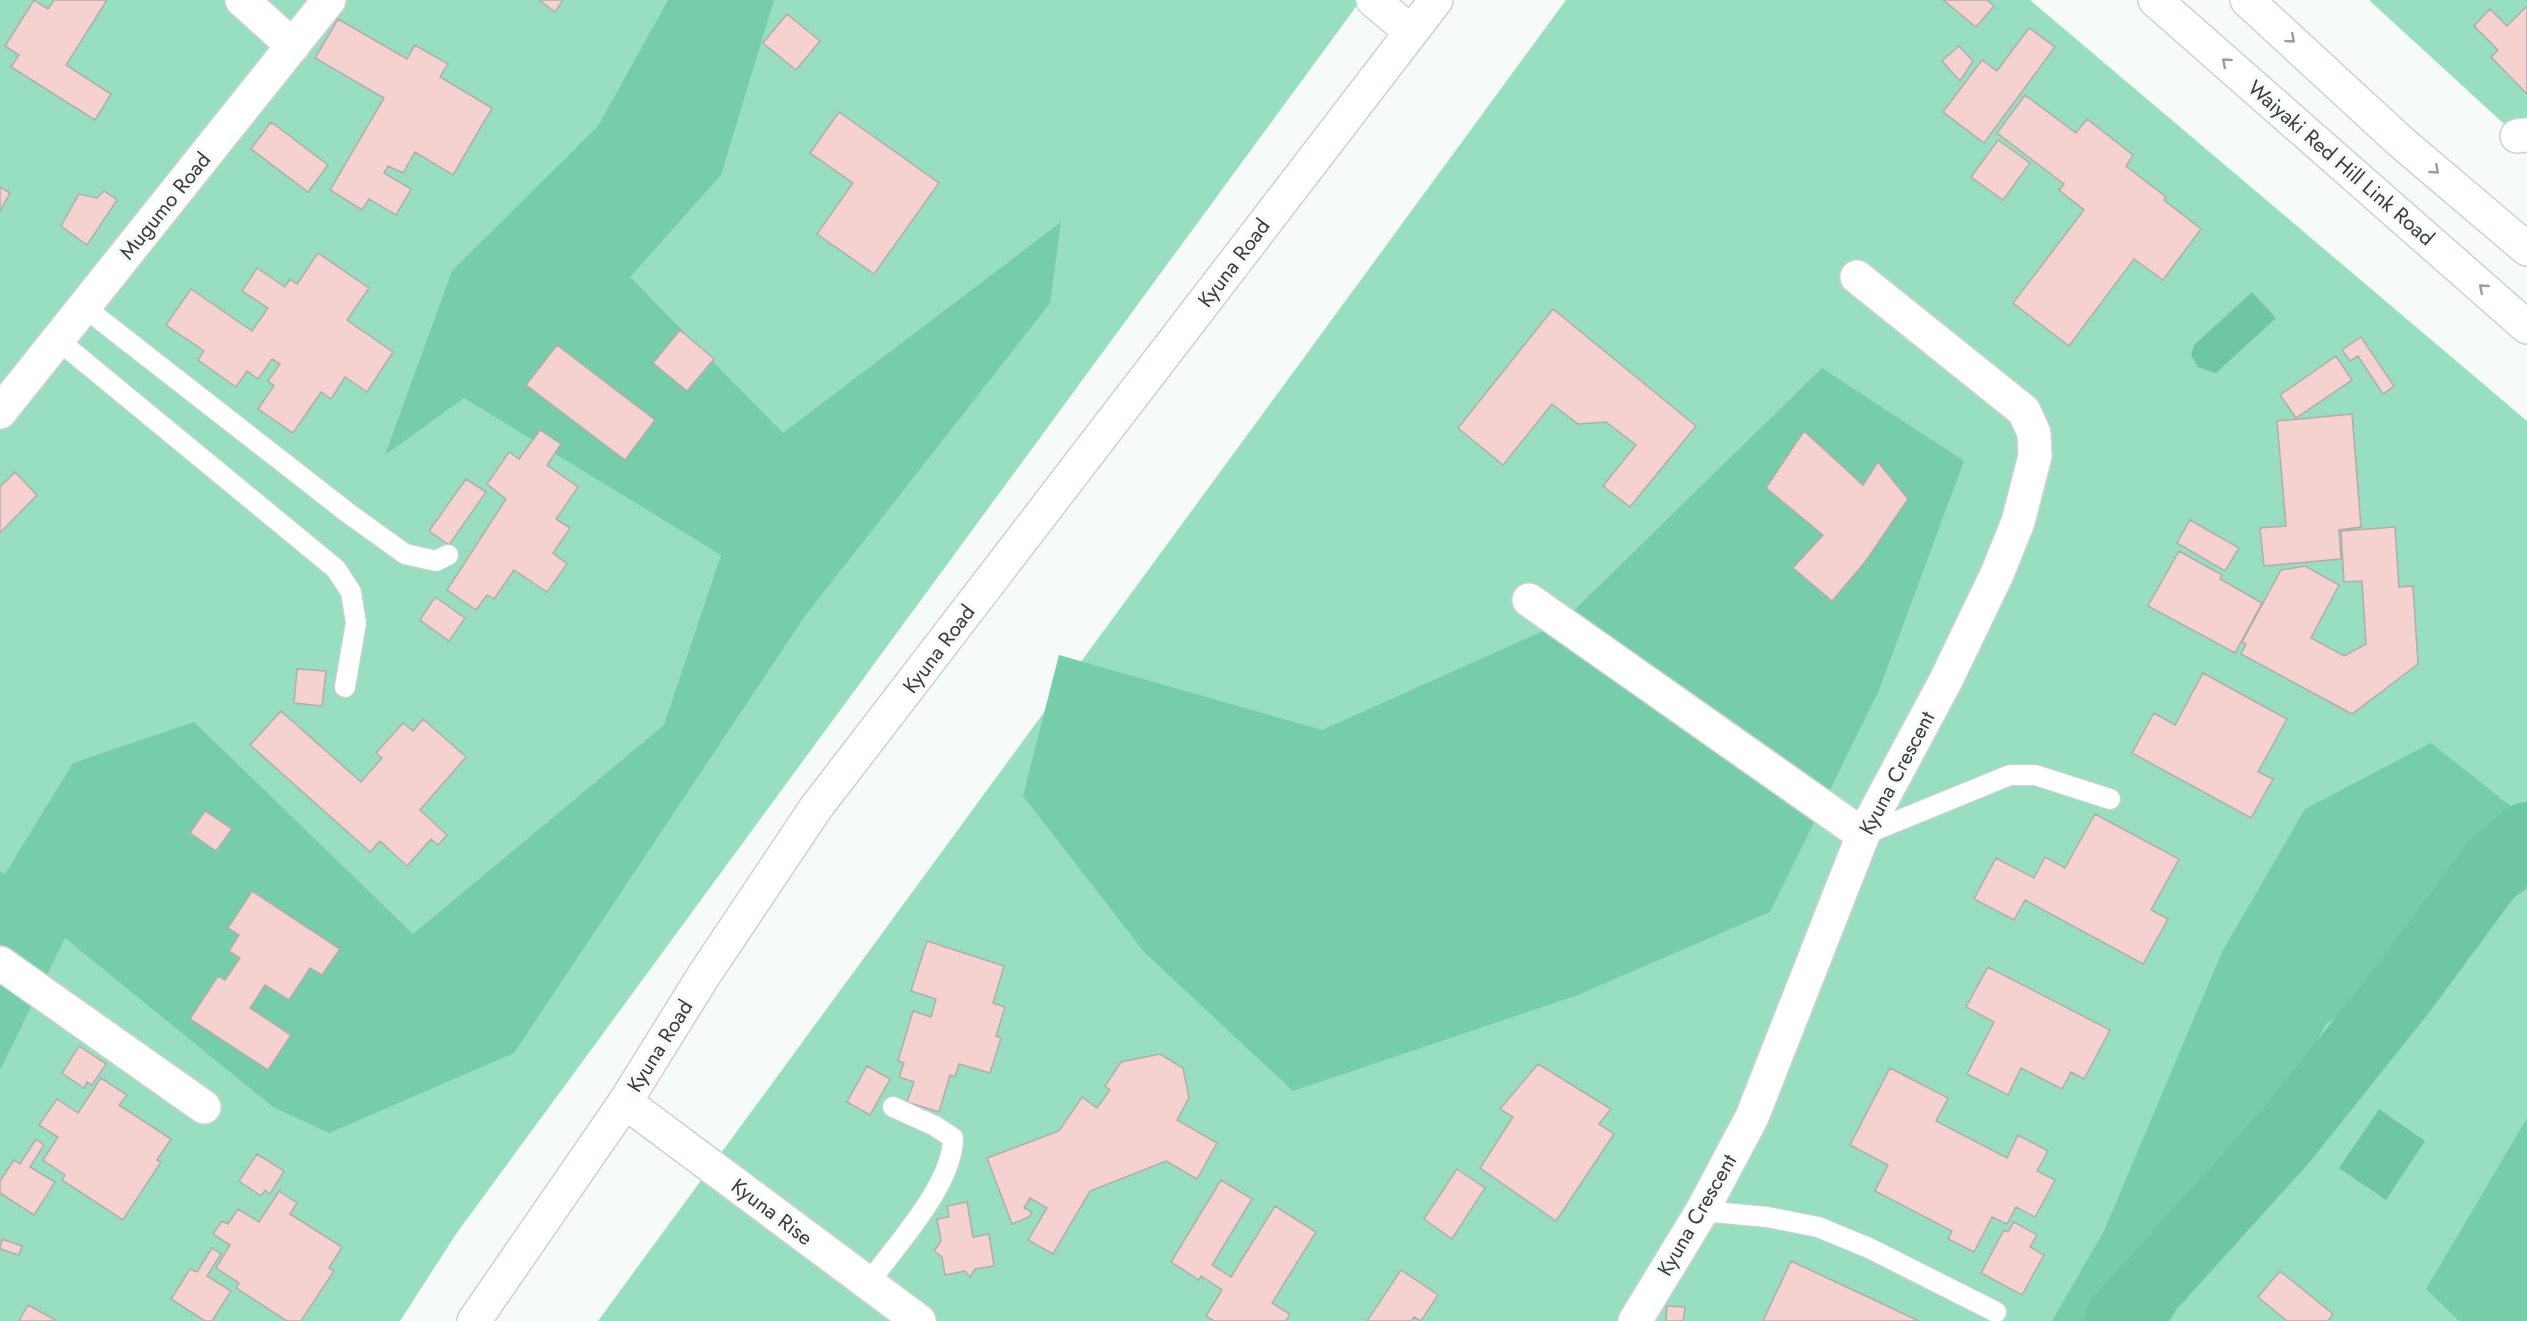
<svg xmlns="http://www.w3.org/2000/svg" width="2527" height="1321" font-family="Jost,sans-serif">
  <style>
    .green { fill: #97dfc0 }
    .forest { fill: #75cdaa }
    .water { fill: #6ec6a3 }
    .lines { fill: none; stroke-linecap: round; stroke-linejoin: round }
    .river { stroke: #6ec6a3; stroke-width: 70 }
    .building { fill: #f5d1cf; stroke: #b1adad; stroke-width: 1.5 }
    .service-casing { stroke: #ced1d0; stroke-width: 22 }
    .minor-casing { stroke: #ced1d0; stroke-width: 36 }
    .secondary-casing { stroke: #ced1d0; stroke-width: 36 }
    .service { stroke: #fff; stroke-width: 20 }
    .minor { stroke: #fff; stroke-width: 33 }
    .secondary { stroke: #fff; stroke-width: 33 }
    .oneway { stroke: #9c9e9d }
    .labels { text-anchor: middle; stroke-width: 6; stroke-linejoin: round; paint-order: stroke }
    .street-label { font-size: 21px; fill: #3a3c3b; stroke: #f6faf8 }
  </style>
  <rect width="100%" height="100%" fill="#f6faf8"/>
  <path class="green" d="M0,0H1361L456,1234L400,1321H0Z
    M1566,0H2030L2527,421V1321H598Z
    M2369,0H2527V145Z"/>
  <path class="forest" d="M668,0H774L721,175L630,277L783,433L1061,222L1050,303L805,616L514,1053L329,1133L273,1107L65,938L0,1070V871L5,874L73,763L194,722L413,934L664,725L721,555L464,398L385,455L452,271L598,126Z
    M1822,368L1964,461L1879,690L1770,912L1575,996L1293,1091L1145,953L1023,796L1059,655L1322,730L1561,623Z
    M2431,743L2527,819V889L2326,1024L2170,1321H2052L2104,1231L2222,952L2305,809Z
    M2527,1118V1321H2459L2426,1289Z"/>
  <path class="water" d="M2252,292L2276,318L2216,373L2198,367L2191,355L2194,345Z
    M2379,1109L2425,1141L2386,1200L2339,1168Z"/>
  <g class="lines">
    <path class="river" d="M2119,1321L2285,1137L2403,989L2493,867L2527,837"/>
  </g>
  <path class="building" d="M34,0L48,9L54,0H107L66,65L111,94L95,120L11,67L19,55L5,46Z
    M539,0H563L555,12Z
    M1943,0H1987L1994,6L1976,27Z
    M2527,6V94L2491,57L2498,50L2474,26L2490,9L2507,26Z
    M787,14L820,41L796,70L763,43Z
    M338,19L407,59L415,45L448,64L440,77L492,108L453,175L415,152L403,173L388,166L384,173L411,189L396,215L369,199L362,210L330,190L384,98L315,58Z
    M2029,28L2055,47L1984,143L1943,112L1982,60L1997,71Z
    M1959,46L1973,61L1960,81L1942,61Z
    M2025,95L2076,133L2087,119L2133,155L2126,166L2166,197L2164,200L2201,229L2163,280L2134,259L2069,346L2013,303L2084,210L2059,190L2064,184L1997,133Z
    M839,112L939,183L874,274L817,234L853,183L810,153Z
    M271,122L328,165L308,192L251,149Z
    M1998,140L2030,163L2003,200L1971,177Z
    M0,187L10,193L0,211Z
    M104,191L117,200L87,245L61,226L79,194L97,198Z
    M318,253L369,288L347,320L393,352L367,392L345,377L331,399L321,392L293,433L258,409L274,386L268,381L280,364L272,359L258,379L247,371L236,387L198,360L204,351L166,325L191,289L252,331L268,308L242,291L257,268L285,287L290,279L297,284Z
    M1553,309L1696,426L1630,507L1603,486L1636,445L1606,422L1578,424L1552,404L1503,465L1458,428Z
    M680,330L714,359L687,391L653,363Z
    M2361,337L2394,386L2383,394L2358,356L2350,361L2342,350Z
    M557,345L655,420L625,460L526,385Z
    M2336,356L2352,380L2296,418L2280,395Z
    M2352,414L2361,527L2339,530L2341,559L2264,566L2260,528L2286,526L2277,421Z
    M540,430L561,444L547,465L578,487L556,519L570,528L553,553L567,564L547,592L514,570L494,599L487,595L476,610L447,590L506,499L487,484L509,452L519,459Z
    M1804,431L1863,485L1878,462L1908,499L1865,562L1832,601L1793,568L1823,535L1766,488Z
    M15,472L37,495L0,533V487Z
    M466,479L486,492L449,545L429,531Z
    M2190,520L2239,548L2225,571L2177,543Z
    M2395,527L2399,587L2413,586L2418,664L2352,714L2241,654L2246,644L2242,642L2281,570L2305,566L2339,585L2311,638L2344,656L2366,644L2362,581L2344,582L2341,531Z
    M2179,551L2222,575L2220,579L2262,603L2235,653L2148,606Z
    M435,597L465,618L449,641L420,620Z
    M297,669L326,671L322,706L294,703Z
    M2203,673L2287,719L2258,772L2273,779L2251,818L2132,753L2154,713L2175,725Z
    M281,711L361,782L382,758L376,753L403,723L413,731L423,719L466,757L420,810L447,835L438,845L431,839L407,866L380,841L370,852L250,745Z
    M205,811L232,829L216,851L190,833Z
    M2095,814L2179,859L2151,910L2168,919L2143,964L2025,900L2014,920L1974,899L1996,858L2034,878L2045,857L2065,868Z
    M252,891L340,949L322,975L310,968L289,1000L265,985L250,1008L291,1035L268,1070L190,1019L218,976L225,980L240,958L229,951L239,935L228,928Z
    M927,941L1004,966L993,1003L1005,1007L996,1036L1001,1038L990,1073L959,1064L955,1077L950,1075L939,1112L907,1102L914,1082L899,1077L904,1063L898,1061L913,1011L931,1017L936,999L911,991Z
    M1988,967L2110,1030L2084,1079L2071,1072L2062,1089L2021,1068L2008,1095L1967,1074L1994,1022L1966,1007Z
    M79,1046L106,1064L92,1085L87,1082L84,1088L62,1073Z
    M1160,1054L1183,1068L1189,1098L1177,1120L1217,1143L1197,1179L1166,1161L1090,1191L1053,1254L1028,1240L1047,1208L1030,1198L1024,1208L1032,1212L1029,1217L1012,1224L987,1158L1059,1131L1082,1097L1097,1108L1110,1090L1105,1086L1121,1062Z
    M1538,1064L1611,1109L1599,1124L1614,1134L1556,1221L1480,1168L1513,1117L1500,1109Z
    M867,1066L890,1079L870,1115L847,1102Z
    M1890,1068L1948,1098L1936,1121L2007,1158L2018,1135L2048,1151L2037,1171L2055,1180L2035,1217L2016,1207L2007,1224L1992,1217L1974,1252L1948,1239L1952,1231L1875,1191L1888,1165L1850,1145Z
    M101,1078L127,1095L119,1105L171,1139L157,1160L161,1162L123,1220L62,1180L65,1175L43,1160L58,1137L39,1125L57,1099L78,1113Z
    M36,1139L44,1145L30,1167L55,1182L34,1215L0,1193V1181L14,1160L20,1164Z
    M257,1154L284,1171L270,1194L265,1190L261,1196L239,1181Z
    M1457,1169L1485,1188L1452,1239L1424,1219Z
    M1221,1180L1252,1199L1212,1265L1231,1277L1275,1206L1316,1232L1272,1303L1290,1314L1286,1321H1214L1206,1316L1222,1290L1201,1276L1199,1280L1171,1262Z
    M279,1191L297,1203L290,1214L342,1247L329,1268L334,1271L301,1321H287L236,1288L239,1283L216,1268L230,1245L213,1234L222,1221L228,1224L238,1209L259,1222Z
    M967,1202L973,1237L989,1234L994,1266L975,1269L970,1277L965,1271L945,1275L942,1257L934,1251L941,1241L937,1219L949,1217L947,1206Z
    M2014,1222L2037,1235L2030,1247L2044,1255L2022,1295L1981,1273L2004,1230L2008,1232Z
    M2,1239L22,1246L19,1255L0,1249Z
    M212,1248L221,1254L207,1276L231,1291L212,1321H205L171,1299L190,1269L197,1272Z
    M1791,1261L1919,1321H1763Z
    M1401,1270L1438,1295L1421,1321L1414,1317L1411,1321H1367Z
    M2280,1271L2333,1314L2328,1321H2287L2258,1297Z
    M28,1305L57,1321H19Z
    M1667,1306L1685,1307L1683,1321H1666Z"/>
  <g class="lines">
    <defs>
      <path id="service" d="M84,307L348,513L405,554L436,561L448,555
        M58,340L336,569L351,592L356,623L345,687
        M1863,835L2010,775H2035L2110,799
        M1702,1211L1767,1217L1818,1227L1869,1248L1996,1312
        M868,1284C895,1246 953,1185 953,1138L935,1126L893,1107"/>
      <path id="minor" d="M242,0L293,46
        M1373,0L1410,31
        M2517,136L2527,135
        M0,412L329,0
        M1529,600L1863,835
        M0,963L204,1107
        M625,1102L919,1321
        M1635,1321L1702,1211L1752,1117L1863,835L1946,680L1997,574L2018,522L2035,456L2034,433L2024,411L1857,277"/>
      <path id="secondary" d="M2155,0L2527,327
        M2247,0L2401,142L2527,249
        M474,1321L625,1102L704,975L815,809L1436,0"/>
    </defs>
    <use href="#service" class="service-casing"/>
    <use href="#minor" class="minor-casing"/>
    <use href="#secondary" class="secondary-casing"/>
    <use href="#service" class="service"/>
    <use href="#minor" class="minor"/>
    <use href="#secondary" class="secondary"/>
  </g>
  <defs><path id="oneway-chevron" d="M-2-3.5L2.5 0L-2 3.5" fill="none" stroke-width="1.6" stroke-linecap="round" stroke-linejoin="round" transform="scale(1.5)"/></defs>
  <g class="oneway">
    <use href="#oneway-chevron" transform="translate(2291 39) rotate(41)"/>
    <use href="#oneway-chevron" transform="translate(2226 62) rotate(-139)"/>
    <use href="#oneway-chevron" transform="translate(2435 170) rotate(41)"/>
    <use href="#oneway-chevron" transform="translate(2483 288) rotate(-139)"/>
  </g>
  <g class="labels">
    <g class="street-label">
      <text transform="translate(2341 163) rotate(41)" y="7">Waiyaki Red Hill Link Road</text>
      <text transform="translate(165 206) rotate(-51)" y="7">Mugumo Road</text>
      <text transform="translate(1234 263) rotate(-53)" y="7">Kyuna Road</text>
      <text transform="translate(939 649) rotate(-53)" y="7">Kyuna Road</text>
      <text transform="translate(1897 773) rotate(-62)" y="7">Kyuna Crescent</text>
      <text transform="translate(660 1046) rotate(-58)" y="7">Kyuna Road</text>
      <text transform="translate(772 1212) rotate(37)" y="7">Kyuna Rise</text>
      <text transform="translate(1697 1215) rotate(-60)" y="7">Kyuna Crescent</text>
    </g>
  </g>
</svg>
